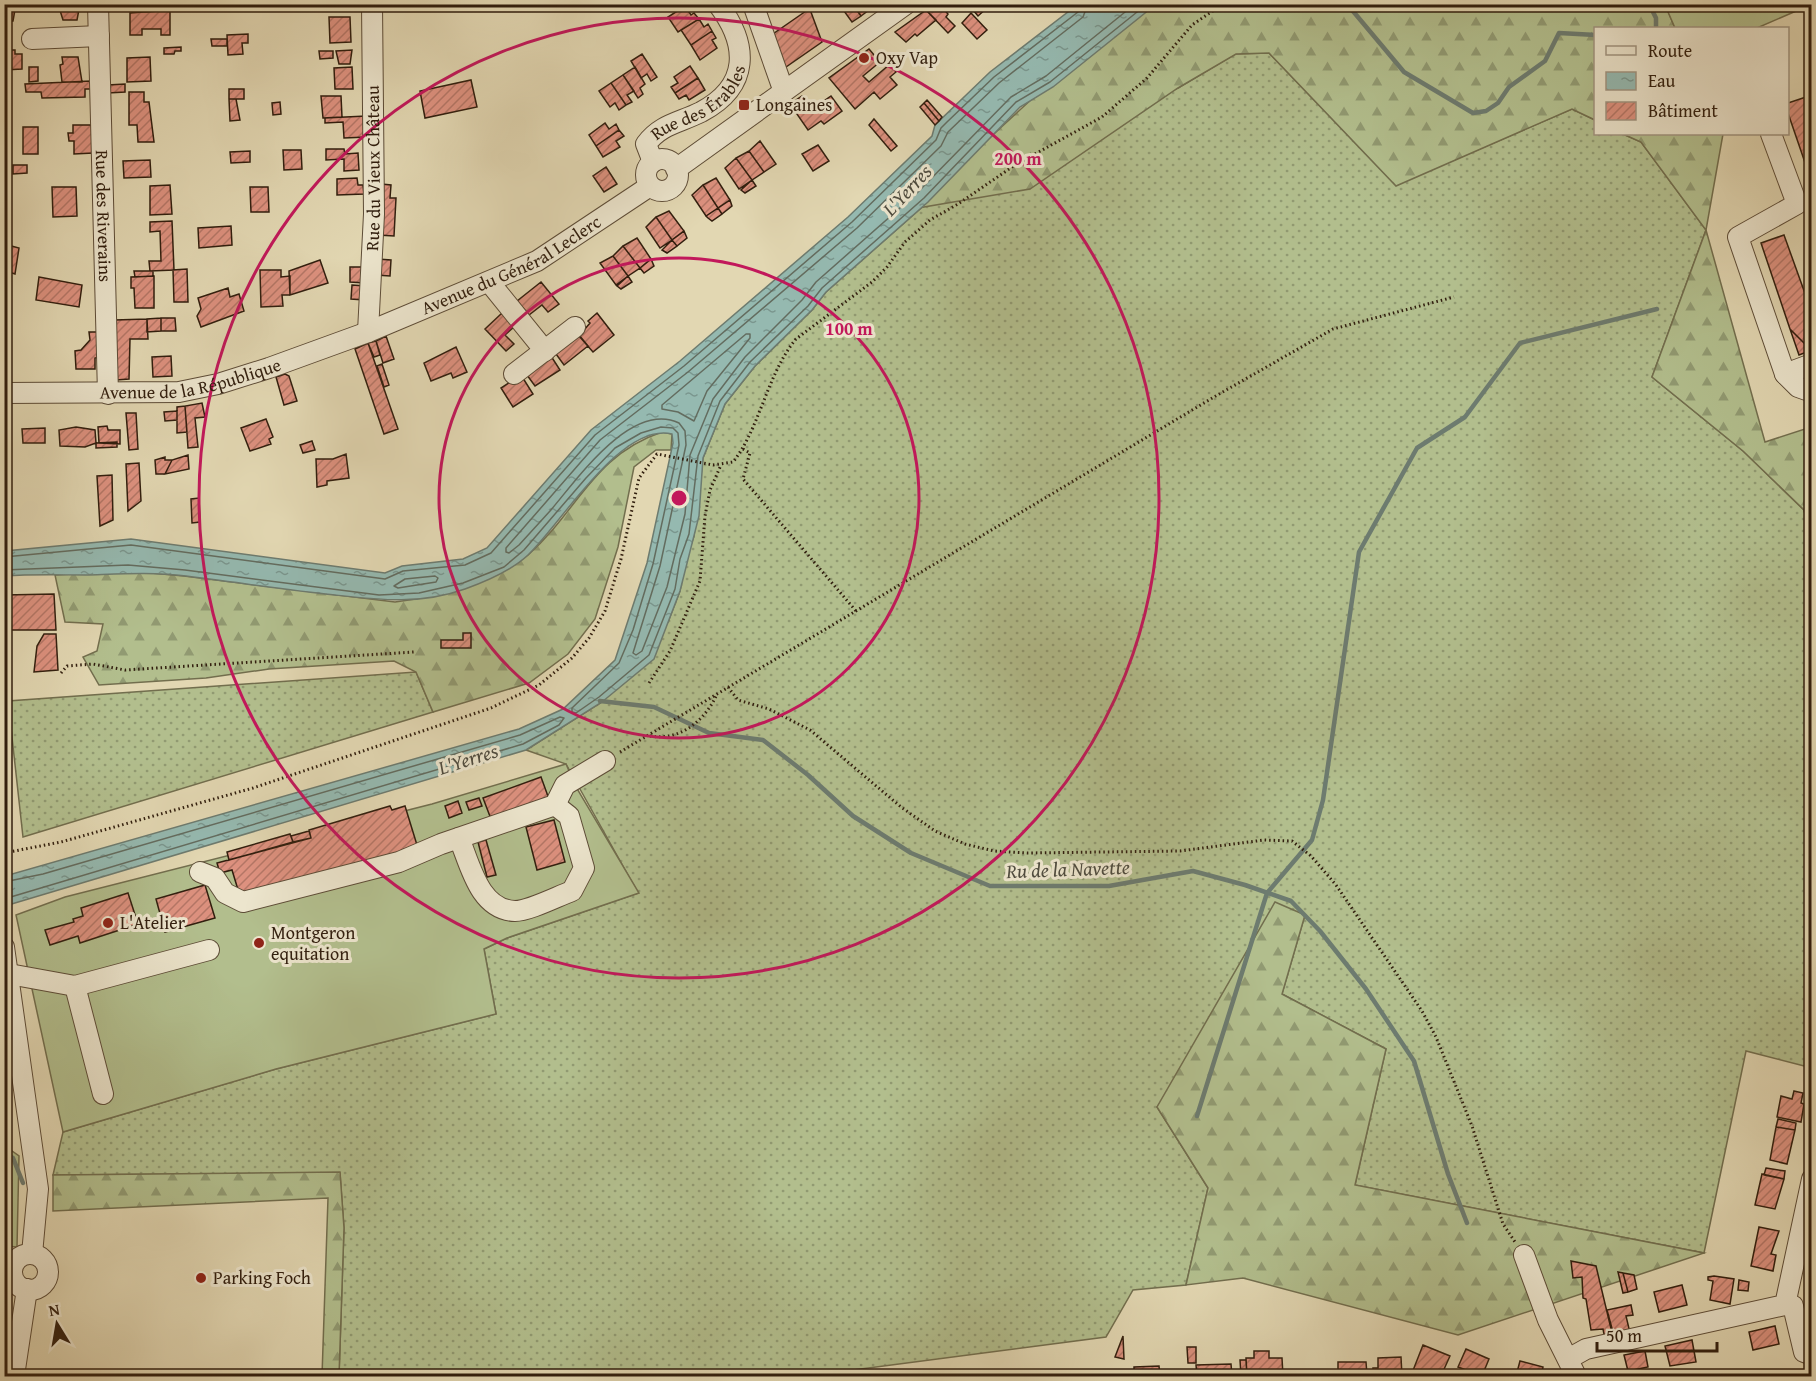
<svg xmlns="http://www.w3.org/2000/svg" width="1816" height="1381" font-family="'Gentium Book Plus',serif">
  <style>
    .grass { fill: url(#grass-dots); stroke: #726e4e; stroke-width: 1.5 }
    .forest { fill: url(#forest-firs); stroke: #726e4e; stroke-width: 1.5 }
    .garden { fill: #b2be8d; stroke: #726e4e; stroke-width: 1.5 }
    .water { fill: url(#water-ripples); stroke: #6d7b6f; stroke-width: 1.5 }
    .lines { fill: none; stroke-linecap: round; stroke-linejoin: round }
    .shore { stroke: #636c5f; stroke-width: 1.5 }
    .stream { stroke: #6d7b6f; stroke-width: 4.5 }
    .building { fill: url(#building-hatch); stroke: #311e0e; stroke-width: 1.5 }
    .minor-casing { stroke: #5d4c37; stroke-width: 22 }
    .path { stroke: #311e0e; stroke-width: 3; stroke-dasharray: 1.5 3; stroke-linecap: butt }
    .minor { stroke: #ece5cd; stroke-width: 20 }
    .ring { fill: none; stroke: #c2185b; stroke-width: 3 }
    .poi-dot { fill: #8f2418; stroke: #ece5cd; stroke-width: 2 }
    .labels { text-anchor: middle; stroke-width: 6; stroke-linejoin: round; paint-order: stroke }
    .poi-label { font-size: 18px; fill: #311e0e; stroke: #ece5cd; text-anchor: start }
    .street-label { font-size: 18px; fill: #311e0e; stroke: #ece5cd }
    .water-label { font-size: 20px; font-style: italic; fill: #4f4c3f; stroke: #ece5cd }
    .centre { fill: #c2185b; stroke: #ece5cd; stroke-width: 3 }
    .ring-label { font-size: 18px; text-anchor: middle; font-weight: bold; fill: #c2185b; stroke: #ece5cd; stroke-width: 6; stroke-linejoin: round; paint-order: stroke }
  </style>
  <defs>
    <pattern id="grass-dots" width="8" height="8" patternUnits="userSpaceOnUse" patternTransform="scale(1.5)"><rect width="8" height="8" fill="#b2be8d"/><path d="M2 2h.1M6 6h.1" fill="none" stroke="#919a72" stroke-width="1.8" stroke-linecap="round"/></pattern>
    <pattern id="forest-firs" width="22" height="20" patternUnits="userSpaceOnUse" patternTransform="scale(1.5)"><rect width="22" height="20" fill="#b2be8d"/><path d="M5 1l3.5 6h-7zM16 11l3.5 6h-7z" fill="#919a72"/></pattern>
    <pattern id="water-ripples" width="26" height="14" patternUnits="userSpaceOnUse" patternTransform="scale(1.5)"><rect width="26" height="14" fill="#95b9b0"/><path d="M2 4q2-2 4 0t4 0M15 11q2-2 4 0t4 0" fill="none" stroke="#7a968e"/></pattern>
    <pattern id="building-hatch" width="6" height="6" patternUnits="userSpaceOnUse" patternTransform="scale(1.5)"><rect width="6" height="6" fill="#dd917f"/><path d="M-1 1l2-2M0 6l6-6M5 7l2-2" fill="none" stroke="#b47666"/></pattern>
  </defs>
  <rect width="100%" height="100%" fill="#e2d7b2"/>
  <filter id="stains"><feTurbulence type="fractalNoise" baseFrequency=".00333" numOctaves="4"/><feColorMatrix values="0 0 0 0 .2 0 0 0 0 .09 0 0 0 0 .02 0 0 0 .5 -.17"/></filter>
  <radialGradient id="worn" r=".72"><stop offset=".6" stop-color="#630" stop-opacity="0"/><stop offset="1" stop-color="#630" stop-opacity=".3"/></radialGradient>
  <path class="grass" d="M1269,53L1396,185L1572,109L1595,120L1596,134H1623L1641,142L1706,230L1652,377L1743,451L1804,510L1811,538L1812,1068L1746,1051L1704,1253L1355,1185L1386,1049L1282,994L1305,915L1157,1107L1208,1188L1186,1285L1133,1290L1106,1337L807,1376H339L344,1228L340,1173L53,1175L63,1132L276,1069L496,1014L484,949L507,938L638,893L566,764L526,750L602,702L668,622L680,591L686,560L694,536L703,458L725,404L755,366L812,310L826,292L928,202L1178,88L1235,54Z
    M416,672L433,712L23,837L8,701Z"/>
  <path class="forest" d="M1665,4L1675,28H1596L1595,120L1572,109L1396,186L1269,53L1236,54L1178,88L1030,189L912,209L1057,76L1142,5Z
    M1623,134H1723L1706,230L1765,442L1811,427V538L1804,510L1743,451L1652,377L1706,230L1641,142Z
    M662,432L672,434L671,450H656L634,467L618,547L595,619L568,654L529,683L433,712L416,672L394,661L269,669L206,678L99,685L83,657L97,651L103,624L65,622L55,575L128,571L184,576L395,602C436,597 497,582 528,555C578,511 593,455 662,432Z
    M1275,902L1305,915L1282,994L1386,1049L1355,1185L1704,1253L1458,1335L1243,1278L1186,1285L1208,1188L1157,1107Z
    M5,1146L19,1156L17,1247L5,1246Z
    M340,1172L344,1228L339,1376H322L328,1198L53,1211V1175Z"/>
  <path class="garden" d="M1665,5H1810L1757,28H1675Z
    M566,764L576,787L639,893L507,938L484,949L496,1014L276,1069L63,1132L16,915L65,897L432,804Z"/>
  <path class="water" d="M1077,5H1155L1053,87L1020,107L928,202L826,292L812,310L755,366L725,404L703,458L699,516L680,591L654,659L602,702L526,750L5,906V876L519,729L563,709L615,660L647,563L673,443L672,434C621,422 561,524 528,555C511,571 487,581 465,589C420,605 380,600 335,595C285,590 236,582 186,576C152,572 121,574 86,575C59,575 32,574 5,576V551L131,539L385,573L402,566L463,559L487,548L591,430L680,361L848,217L932,136L935,125L990,72Z"/>
  <g class="lines">
    <path class="shore" d="M1088,4L1083,17L999,83L948,132L941,146L857,228L688,372L600,440L506,548V552L509,553L519,545C529,534 540,522 550,511C576,481 631,400 679,423L685,431L686,445L660,566L633,653L636,655L642,651L667,587L685,514L690,455L713,399L745,357L802,300L816,282L918,192L1011,97L1046,76L1135,4
      M746,334H750V338L707,391L694,421L678,412L662,409V405Z
      M4,557L131,545L385,579L403,571L465,565L491,553L595,435L684,366L852,222L936,140L941,128L947,122L994,77L1078,12L1080,4
      M4,570L128,565L185,570L379,595L419,593L463,583L504,567L524,550L586,478L615,448L641,433L661,427L673,428L678,433L679,445L653,564L633,630L619,663L572,708V712L576,713L599,697L649,655L675,589L680,559L689,534L698,456L720,401L750,362L808,306L822,288L924,198L1016,102L1050,82L1147,4
      M435,576L438,578L436,582L398,588L394,586L405,579Z
      M4,882L43,874L520,735L560,717L564,718L559,725L523,744L4,899"/>
    <path class="stream" d="M1347,4L1404,72L1473,113L1486,111L1498,103L1509,87L1545,61L1559,33L1596,35
      M1649,4L1656,18V28
      M600,701L654,707L709,733L763,740L808,775L853,816L911,853L990,886H1109L1193,871L1245,885L1291,901L1320,931L1366,989L1414,1061L1448,1174L1467,1223
      M1197,1116L1267,893L1312,840L1323,800L1359,552L1417,448L1465,417L1520,343L1657,309
      M4,1153L13,1158L23,1183"/>
  </g>
  <path class="building" d="M4,4H16L13,21H4Z
    M58,4H80L77,20H63Z
    M147,4H170V10L147,12Z
    M798,4H808L822,42L786,67L781,66L770,36L806,11Z
    M853,4H877L861,16Z
    M933,4H939L948,14L946,17L955,26L948,33L926,10Z
    M968,4H985L988,7L978,16Z
    M853,5L861,16L852,22L844,11Z
    M685,6L691,15L694,13L699,19L678,32L668,17Z
    M170,10V35H161V29H142V35H130V13Z
    M926,10L936,20L917,36L915,34L906,42L895,32Z
    M971,13L987,30L977,39L962,23Z
    M329,17H350L351,42L330,43Z
    M699,19L704,27L708,24L712,31L691,45L681,30Z
    M712,31L716,38L712,40L717,48L700,60L691,45Z
    M248,34V43H242L243,54L228,55L227,35Z
    M211,39H227V46H212Z
    M181,47V51H175L174,54H164V48Z
    M869,49L880,62L863,76L869,82L890,64L896,72L890,77L897,85L880,99L874,92L855,109L829,78Z
    M4,50H15V54H22V69L4,70Z
    M352,50L350,64H339L336,51Z
    M319,51H333V58L320,59Z
    M642,54L657,77L651,81L647,74L641,78L631,61Z
    M62,57H78L82,82H62L60,65L63,64Z
    M150,57L151,81L127,82V58Z
    M690,66L698,78L675,93L671,87L678,83L674,77Z
    M29,67H38V81L29,82Z
    M352,67L353,89H335L334,68Z
    M635,67L645,84L640,88L643,94L638,98L623,75Z
    M623,75L634,91L627,95L632,102L626,105L611,83Z
    M698,78L705,90L689,100L686,95L679,99L675,93Z
    M471,80L477,107L425,118L420,91Z
    M91,81L92,89H85V97L42,98L41,92H26L25,84Z
    M611,83L626,105L619,110L615,103L610,107L599,91Z
    M125,84V92L108,93V85Z
    M229,89H244V99H229Z
    M129,92H144V102H149L154,142H138L137,125H129Z
    M321,96H341L342,117L323,118Z
    M802,96L812,109L831,96L842,111L824,124L821,121L808,130L790,104Z
    M1809,96L1812,102V183L1788,113V103Z
    M229,99H236L240,120L230,121Z
    M927,100L942,117L939,121L924,103Z
    M280,102L281,114L273,115L272,103Z
    M924,103L939,121L935,125L920,107Z
    M366,116L367,137L344,138L343,122L325,123V118Z
    M874,119L897,146L891,151L869,125Z
    M605,123L609,129L616,124L619,130L596,146L589,135Z
    M73,125H92L93,153L74,154V141H69L68,133H73Z
    M23,127H38V154H23Z
    M619,130L624,136L616,141L620,147L603,157L596,146Z
    M760,141L776,164L764,172L749,151Z
    M818,145L829,161L813,171L802,154Z
    M326,149H344L345,154L358,153L359,170L344,171V159L326,160Z
    M283,150H301L302,169L284,170Z
    M250,151V162L231,163L230,152Z
    M749,151L764,172L752,180L736,158Z
    M736,158L752,180L739,189L725,168Z
    M150,160L151,177L124,178L123,161Z
    M13,165H27V173L13,174Z
    M606,167L617,184L604,192L593,176Z
    M357,178L358,185H363L364,194L337,195V179Z
    M716,178L730,200L718,208L703,185Z
    M752,180L756,186L745,193L741,190Z
    M381,184L391,185L390,198H396L394,236L378,235Z
    M170,185L172,214L150,215V186Z
    M703,185L718,208L706,216L692,195Z
    M52,187H76L77,216L53,217Z
    M250,187H268L269,212H251Z
    M730,200L732,206L722,214L718,208Z
    M718,208L722,214L712,221L708,218L706,216Z
    M669,211L684,231L672,240L656,217Z
    M656,217L672,240L660,248L646,227Z
    M172,221L174,270L150,271L149,261H161L160,231L150,232V222Z
    M231,226L232,245L199,248L198,228Z
    M684,231L687,238L677,246L672,240Z
    M1784,235L1812,313V344L1806,345L1790,329L1761,243Z
    M637,238L651,259L640,268L623,246Z
    M672,240L677,246L667,253L662,250Z
    M4,244L19,248L15,274L6,271L4,274Z
    M623,246L640,268L628,276L613,256Z
    M613,256L628,276L616,285L600,263Z
    M377,259L391,260L390,276L376,275Z
    M651,259L654,266L644,273L640,268Z
    M320,260L328,283L290,295L289,271Z
    M350,267H366L365,283L350,282Z
    M187,269L188,302H174L173,270Z
    M260,270H281V277L290,276V295H282L283,306L261,307Z
    M134,271H153V276L135,277Z
    M154,276V308H135L134,288H131V277Z
    M628,276L632,282L621,289L617,286Z
    M39,277L82,285L79,307L36,300Z
    M541,282L559,304L548,312L542,305L529,315L517,301Z
    M352,285L365,286L364,300L351,299Z
    M228,288L230,297L239,294L244,311L201,327L197,316L201,309L198,298Z
    M502,313L515,326L505,335L514,344L506,351L485,329Z
    M597,313L614,335L593,352L579,336L590,323L588,321Z
    M161,318V331L147,332V319Z
    M161,318H175L176,331H161Z
    M147,319L148,339H130L129,379L116,380L115,320Z
    M574,329L588,346L564,365L556,354Z
    M1790,329L1806,345L1812,344V350L1799,355Z
    M89,332H99L100,357L95,358V369H76L75,351L81,350L90,340Z
    M386,336L394,359L383,363L376,341Z
    M376,341L380,355L374,357L368,343Z
    M368,343L398,429L384,434L355,349Z
    M456,347L467,372L453,378L451,373L431,381L424,363Z
    M549,353L560,370L535,386L527,375Z
    M171,356L172,376L153,377L152,357Z
    M382,364L389,385L384,387L377,366Z
    M285,374L289,376L297,401L284,405L276,377Z
    M521,375L533,394L513,407L501,388Z
    M202,403L205,417L195,418L198,447L188,448L185,406Z
    M185,406L187,432L177,433V407Z
    M177,411V420L165,421L164,412Z
    M126,413H136L138,449L129,450Z
    M266,419L273,437L269,439L271,444L250,451L241,428Z
    M107,426L108,430H120V444L99,443L98,427Z
    M76,427L95,430L96,443L85,447L60,446L59,430Z
    M45,428V443H23L22,429Z
    M312,441L315,450L303,453L300,445Z
    M117,442V447L96,448V443Z
    M346,454L349,478L327,481V485L317,487L316,459H333Z
    M188,455L189,469L165,474L172,460Z
    M165,457V460H172L165,474H156L155,460Z
    M139,463L141,501L128,511L126,464Z
    M112,475L113,520L100,526L97,476Z
    M199,498L200,522L192,523L191,499Z
    M54,594L56,630H9L8,624H4V595Z
    M463,633H471V648H441V640H463Z
    M44,634H56L58,670L34,672L37,646Z
    M541,777L549,799L491,819L483,798Z
    M479,798L482,806L469,810L466,802Z
    M458,801L462,813L449,818L445,806Z
    M390,806L392,810L405,806L417,845L402,850L404,855L239,893L232,870L220,873L217,863L311,838L309,830Z
    M554,820L565,862L537,870L526,827Z
    M309,831L311,838L293,842L291,836Z
    M290,834L293,842L229,860L227,852Z
    M486,840L496,875L487,877L478,842Z
    M205,885L215,918L165,932L156,899Z
    M128,893L138,924L80,943L78,936L50,945L45,930L74,922L73,919L83,916L81,908Z
    M1794,1091L1803,1093L1801,1103L1804,1104L1801,1122L1777,1117L1781,1096L1792,1099Z
    M1778,1119L1796,1123L1795,1130L1776,1127Z
    M1776,1127L1795,1130L1787,1164L1770,1160Z
    M1766,1168L1785,1171L1784,1179L1764,1175Z
    M1762,1174L1784,1179L1775,1209L1755,1205Z
    M1759,1227L1779,1231L1771,1254L1776,1255L1773,1271L1751,1266Z
    M1571,1261L1596,1266L1613,1337L1605,1339L1603,1329L1591,1330L1586,1299L1583,1298L1582,1277L1573,1278Z
    M1618,1272L1623,1273L1628,1292L1623,1293Z
    M1623,1273L1634,1275L1637,1289L1628,1292Z
    M1714,1276L1734,1279L1730,1304L1710,1300L1713,1281L1708,1280V1277Z
    M1739,1280L1749,1282L1748,1291L1738,1290Z
    M1682,1285L1687,1305L1659,1312L1654,1292Z
    M1631,1305L1633,1315L1626,1316L1630,1333L1614,1336L1607,1310Z
    M1775,1326L1779,1344L1753,1350L1749,1332Z
    M1123,1336L1124,1359L1115,1357Z
    M1692,1340L1696,1362L1670,1366L1665,1346Z
    M1423,1345L1450,1356L1441,1376L1426,1373L1421,1376L1412,1373Z
    M1187,1347H1196V1363H1188Z
    M1466,1349L1489,1359L1482,1376L1458,1367Z
    M1254,1351H1269V1358H1282L1283,1376H1247L1246,1358H1254Z
    M1645,1351L1648,1367L1628,1371L1624,1355Z
    M1401,1357L1402,1376H1373V1368H1378V1358Z
    M1240,1360H1246L1247,1376H1241Z
    M1520,1361L1543,1367L1541,1376H1516Z
    M1338,1362H1366L1367,1375L1373,1376H1338Z
    M1231,1364L1232,1376H1197L1196,1365Z
    M1159,1366L1160,1376H1134V1367Z
    M1186,1370V1376H1160L1159,1371Z"/>
  <g class="lines">
    <defs>
      <g id="minor">
        <path id="s1" d="M98,4L108,394"/>
        <path d="M753,4L784,92"/>
        <path d="M32,39L99,36"/>
        <path d="M1771,134L1797,204L1738,237L1785,374L1812,364"/>
        <circle cx="662" cy="175" r="16"/>
        <path id="s2" d="M653,162L646,144C661,124 679,123 701,112C750,86 749,45 718,4"/>
        <path d="M676,169L906,4"/>
        <path d="M490,283L545,351"/>
        <path id="s3" d="M368,332L374,214L372,4"/>
        <path d="M514,374L575,327"/>
        <path d="M1785,374L1798,387L1812,392"/>
        <path id="s4" d="M4,393L179,392L218,384L269,368L368,332L537,261L650,186"/>
        <path d="M459,838C470,864 479,910 515,911C529,911 558,896 572,891L584,868L569,816L555,805"/>
        <path d="M200,872L215,878L225,893L243,902L399,862L441,844L555,805L565,785L605,761"/>
        <path d="M4,947L38,1189L32,1254"/>
        <path d="M9,974L75,986L209,950"/>
        <path d="M75,986L103,1094"/>
        <circle cx="30" cy="1272" r="18"/>
        <path d="M1524,1255L1548,1320L1576,1376"/>
        <path d="M1785,1305L1793,1306L1804,1352L1812,1355"/>
        <path d="M1568,1359L1586,1349L1785,1305L1812,1179"/>
        <path d="M14,1376L27,1289"/>
      </g>
    </defs>
    <use href="#minor" class="minor-casing"/>
    <path class="path" d="M743,449L750,453L743,479L856,611
      M61,673L67,666L93,664L125,670L414,652
      M649,683L670,651L700,581L705,516L710,490L721,465
      M728,687L738,700L769,709L810,730L901,807L935,831L965,844L994,851L1027,853L1180,851L1264,840L1292,841L1311,856L1336,885L1422,1011L1436,1037L1472,1126L1503,1224L1515,1242
      M650,736C680,741 705,721 717,694
      M620,752L1214,397L1333,329L1454,297
      M4,853L61,842L253,788L491,708L539,685L572,658L589,638L605,611L621,559L639,478L657,454L713,465L733,462C760,428 767,374 796,339L872,282L887,267L905,242L930,220L958,204L1015,165L1102,117L1147,78L1192,25L1223,4"/>
    <use href="#minor" class="minor"/>
  </g>
  <g class="ring">
    <circle cx="679" cy="498" r="240"/>
    <circle cx="679" cy="498" r="480"/>
  </g>
  <g class="poi-dot">
    <circle cx="864" cy="58" r="6"/>
    <rect x="738" y="99" width="12" height="12" rx="3"/>
    <circle cx="108" cy="923" r="6"/>
    <circle cx="259" cy="943" r="6"/>
    <circle cx="201" cy="1278" r="6"/>
  </g>
  <g class="labels">
    <g class="poi-label">
      <text x="876" y="64">Oxy Vap</text>
      <text x="756" y="111">Longaines</text>
      <text x="120" y="929">L'Atelier</text>
      <text x="271" y="939">Montgeron<tspan x="271" dy="21">equitation</tspan></text>
      <text x="213" y="1284">Parking Foch</text>
    </g>
    <g class="street-label">
      <text dy="6" stroke="none"><textPath href="#s2" startOffset="88">Rue des Érables</textPath></text>
      <text dy="6" stroke="none"><textPath href="#s3" startOffset="164">Rue du Vieux Château</textPath></text>
      <text dy="6" stroke="none"><textPath href="#s1" startOffset="212">Rue des Riverains</textPath></text>
      <text dy="6" stroke="none"><textPath href="#s4" startOffset="532">Avenue du Général Leclerc</textPath></text>
      <text dy="6" stroke="none"><textPath href="#s4" startOffset="188">Avenue de la République</textPath></text>
    </g>
    <g class="water-label">
      <text transform="translate(907 190) rotate(-47)" y="7">L'Yerres</text>
      <text transform="translate(468 759) rotate(-18)" y="7">L'Yerres</text>
      <text transform="translate(1068 869) rotate(-2)" y="7">Ru de la Navette</text>
    </g>
  </g>
  <circle cx="679" cy="498" r="9" class="centre"/>
  <g class="ring-label">
    <text x="1018" y="165">200 m</text>
    <text x="849" y="335">100 m</text>
  </g>
  <rect width="1816" height="1381" fill="none" stroke="#e2d7b2" stroke-width="24"/>
  <rect x="6" y="6" width="1804" height="1369" fill="none" stroke="#311e0e" stroke-width="3"/>
  <rect x="12" y="12" width="1792" height="1357" fill="none" stroke="#311e0e" stroke-width="1.5"/>
  <rect x="1594" y="27" width="195" height="108" fill="#ece5cd" stroke="#a19581" stroke-width="1.5"/>
  <rect x="1606" y="46" width="30" height="9" fill="#ece5cd" stroke="#a19581" stroke-width="1.5"/>
  <text x="1648" y="57" font-size="18" fill="#311e0e">Route</text>
  <rect x="1606" y="72" width="30" height="18" fill="url(#water-ripples)" stroke="#a19581" stroke-width="1.5"/>
  <text x="1648" y="87" font-size="18" fill="#311e0e">Eau</text>
  <rect x="1606" y="102" width="30" height="18" fill="url(#building-hatch)" stroke="#a19581" stroke-width="1.5"/>
  <text x="1648" y="117" font-size="18" fill="#311e0e">Bâtiment</text>
  <g transform="translate(57 1324) rotate(349)" stroke="#ece5cd" stroke-width="4.5" paint-order="stroke">
  <path d="M0-4.5L10 22L0 15L-10 22Z" fill="#311e0e"/>
  <text y="-9" font-size="16" font-weight="bold" text-anchor="middle" fill="#311e0e">N</text>
  </g>
  <path d="M1597 1342v9h120v-9" fill="none" stroke="#311e0e" stroke-width="3"/>
  <text x="1606" y="1342" font-size="18" fill="#311e0e" stroke="#ece5cd" stroke-width="4.5" paint-order="stroke">50 m</text>
  <rect width="100%" height="100%" filter="url(#stains)"/>
  <rect width="100%" height="100%" fill="url(#worn)"/>
</svg>
